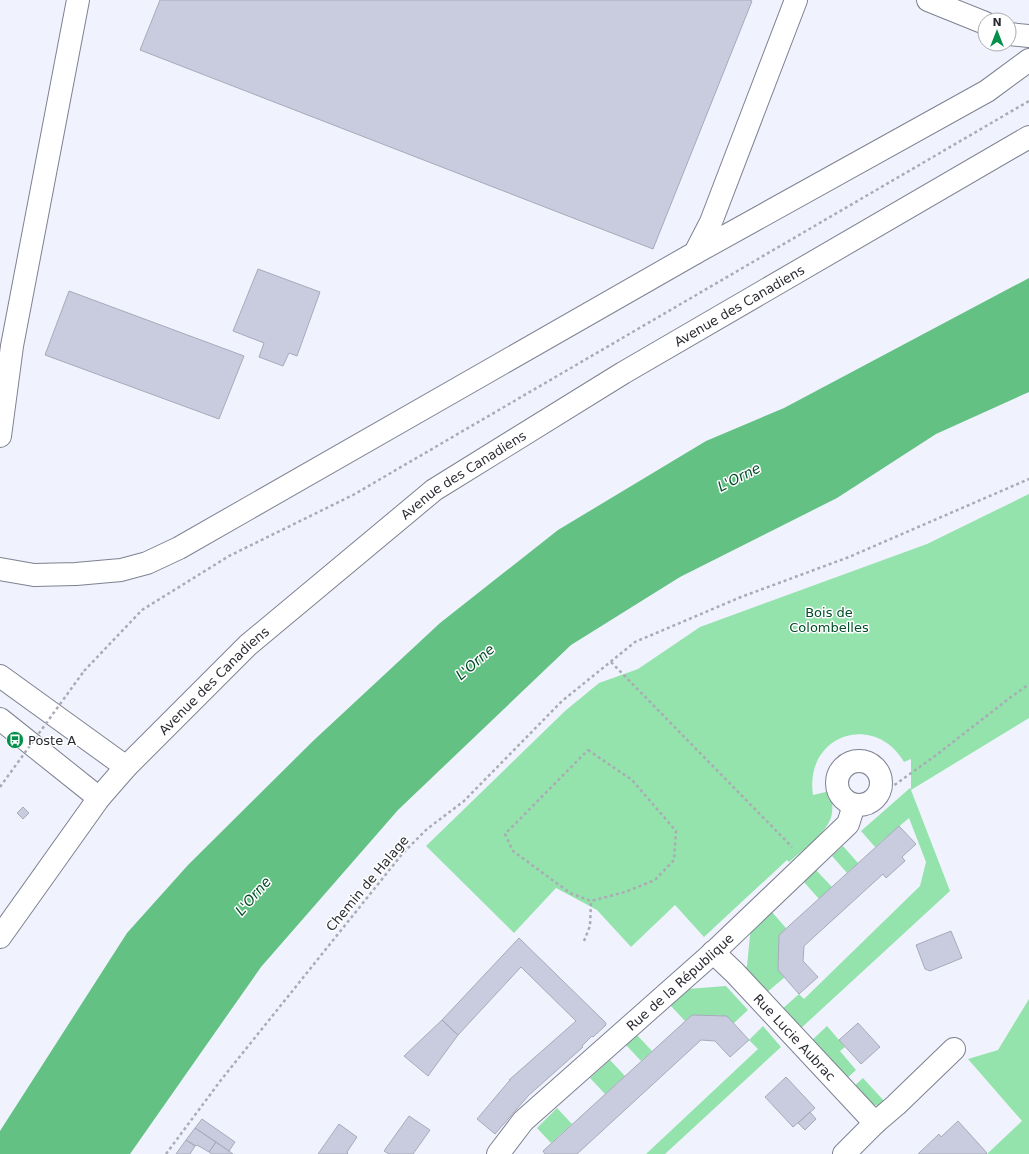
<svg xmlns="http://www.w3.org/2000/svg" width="1029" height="1154" font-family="'DejaVu Sans',sans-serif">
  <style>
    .green { fill: #94e3ad }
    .water { fill: #63c184 }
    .building { fill: #c9ccde; stroke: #a7aabb }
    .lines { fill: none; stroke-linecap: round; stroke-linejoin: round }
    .minor-casing { stroke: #7e8191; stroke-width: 24 }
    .path { stroke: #a9acb5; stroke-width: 2.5; stroke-dasharray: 3 3; stroke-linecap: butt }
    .minor { stroke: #fff; stroke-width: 22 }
    .path-bridge { stroke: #a9acb5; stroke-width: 2.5; stroke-dasharray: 3 3; stroke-linecap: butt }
    .labels { text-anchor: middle; stroke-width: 3; stroke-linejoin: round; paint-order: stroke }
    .street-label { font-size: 13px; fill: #2b2c33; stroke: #fff }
    .park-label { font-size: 13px; fill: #014d27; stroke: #fff }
    .poi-label { font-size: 13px; fill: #2b2c33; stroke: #fff; text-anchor: start }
    .water-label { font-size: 14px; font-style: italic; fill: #004d27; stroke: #fff }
  </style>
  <rect width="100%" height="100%" fill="#f0f3fd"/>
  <path class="green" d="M1029,494V718L911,790L950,891L799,1030L781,1010L799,994L804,999L920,886L926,862L909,818L875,847L861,831L910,788L911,789V759L904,762C874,711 804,735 813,795L830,791C832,798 833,805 832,813C830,831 803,850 789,862L787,860L704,937L675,905L631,947L597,910L556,888L514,933L426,846L565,711L599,683L638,669L700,627L927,544Z
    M843,846L858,863L847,873L832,856Z
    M816,870L832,887L819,899L803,881Z
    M771,911L786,928L779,952L778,970L785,977L765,994L744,969L747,966L750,935L752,929Z
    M726,986L748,1010L733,1024L727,1016L692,1015L685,1021L670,1005L687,989Z
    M1029,999V1154H987L1022,1121L968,1059L998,1050Z
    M763,1026L781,1047L665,1154H646L758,1049L749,1040Z
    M827,1026L845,1047L840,1051L856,1070L845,1080L810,1042Z
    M637,1035L652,1051L641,1061L626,1045Z
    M610,1060L625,1076L605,1094L590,1078Z
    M863,1078L886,1103L880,1106L870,1104L852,1088Z
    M557,1108L572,1124L551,1143L537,1128Z"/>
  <path class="water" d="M1029,278V392L936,434L837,498L680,577L571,645L398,810L261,967L130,1154H0V1131L127,933L188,865L313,741L440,623L558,530L706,441L784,408Z"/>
  <path class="building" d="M160,0H749L752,1L653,249L140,50Z
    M258,269L320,292L297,356L289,353L283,366L259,357L264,343L233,331Z
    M69,291L244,356L219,419L45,355Z
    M23,807L29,813L23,819L17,813Z
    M899,826L916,844L902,857L905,861L886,878L883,874L804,946L803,961L818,977L799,994L778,970L779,935Z
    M951,931L962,958L930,971L925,969L916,945Z
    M519,938L605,1022L606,1024L605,1026L593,1037L592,1036L582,1046L583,1047L529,1095L495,1134L477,1119L510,1080H509L576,1021L521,967L458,1035L442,1020Z
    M692,1015L727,1016L749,1040L730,1057L715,1041L701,1040L577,1154H545L543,1151Z
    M442,1020L458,1035L428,1076L404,1056Z
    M858,1023L880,1047L861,1064L839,1040Z
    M786,1077L815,1108L793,1127L765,1097Z
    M810,1112L816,1119L805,1130L798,1123Z
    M409,1116L430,1130L413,1154H389L384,1151Z
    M202,1119L235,1142L229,1151L195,1128Z
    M958,1121L987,1153L986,1154H918L939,1134L941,1137Z
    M339,1124L357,1137L347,1152L348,1153L347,1154H318Z
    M195,1128L216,1142L209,1152L197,1145L196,1146L186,1140Z
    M186,1140L195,1146L190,1154H176Z
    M216,1142L229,1151L233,1154H212L209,1152Z"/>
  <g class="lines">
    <defs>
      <g id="minor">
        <path d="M928,0L985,23"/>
        <path d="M1009,34L1029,36"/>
        <path d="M695,253L987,91L1029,60"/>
        <path d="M0,436L12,346L78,0"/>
        <path d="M0,569L34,575L76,574L121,570L147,563L179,548L695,253L711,222L796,0"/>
        <path d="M0,676L126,767"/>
        <path d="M0,719L99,798"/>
        <circle cx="859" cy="783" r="22"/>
        <path id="s1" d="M0,937L99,798L126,767L248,645L434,490L623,373L1029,137"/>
        <path id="s2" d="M713,952L735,973L875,1123L844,1154"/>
        <path d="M875,1123L896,1105L954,1049"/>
        <path id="s3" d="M498,1154L523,1121L715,951L848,824L854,805"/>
      </g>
    </defs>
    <use href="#minor" class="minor-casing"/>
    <path class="path" d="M611,662L792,847
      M84,671L142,610L229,556L353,495L1029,101
      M588,750L632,780L676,831L674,860L655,880L625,892L591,901L570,893L513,851L505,834Z
      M875,799L935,756L1011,697L1029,684
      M584,941L590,926L591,901
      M166,1154L221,1080L403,853L427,829L464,801L562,701L635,642L741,597L849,557L1029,479"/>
    <use href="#minor" class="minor"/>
    <path class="path-bridge" d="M0,787L84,671"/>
  </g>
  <defs>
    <symbol id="bus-disc" viewBox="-11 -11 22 22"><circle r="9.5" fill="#048f4d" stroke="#fff"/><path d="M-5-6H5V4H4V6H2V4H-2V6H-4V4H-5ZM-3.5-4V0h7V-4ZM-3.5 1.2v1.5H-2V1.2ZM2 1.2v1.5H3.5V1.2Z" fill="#fff"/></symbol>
  </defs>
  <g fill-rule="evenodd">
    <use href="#bus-disc" x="5" y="730" width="20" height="20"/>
  </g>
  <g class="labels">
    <g class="street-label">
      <text dy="5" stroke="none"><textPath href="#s1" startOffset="983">Avenue des Canadiens</textPath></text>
      <text dy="5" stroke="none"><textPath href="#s1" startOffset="659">Avenue des Canadiens</textPath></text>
      <text dy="5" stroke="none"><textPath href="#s1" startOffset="335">Avenue des Canadiens</textPath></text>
      <text transform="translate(367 883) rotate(-50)" y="5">Chemin de Halage</text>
      <text dy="5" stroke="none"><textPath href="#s3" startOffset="251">Rue de la République</textPath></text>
      <text dy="5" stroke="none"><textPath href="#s2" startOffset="118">Rue Lucie Aubrac</textPath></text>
    </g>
    <g class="park-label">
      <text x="829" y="617">Bois de<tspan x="829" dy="15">Colombelles</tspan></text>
    </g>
    <g class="poi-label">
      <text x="28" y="745">Poste A</text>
    </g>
    <g class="water-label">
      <text transform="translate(739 477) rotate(-27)" y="5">L'Orne</text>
      <text transform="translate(475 662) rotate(-41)" y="5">L'Orne</text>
      <text transform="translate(253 896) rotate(-49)" y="5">L'Orne</text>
    </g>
  </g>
  <g transform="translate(997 32)"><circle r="19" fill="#ffffff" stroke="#aaabad"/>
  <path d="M0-3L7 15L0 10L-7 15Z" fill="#048f4d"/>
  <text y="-6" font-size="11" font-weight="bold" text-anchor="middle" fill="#2b2c33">N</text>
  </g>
</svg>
